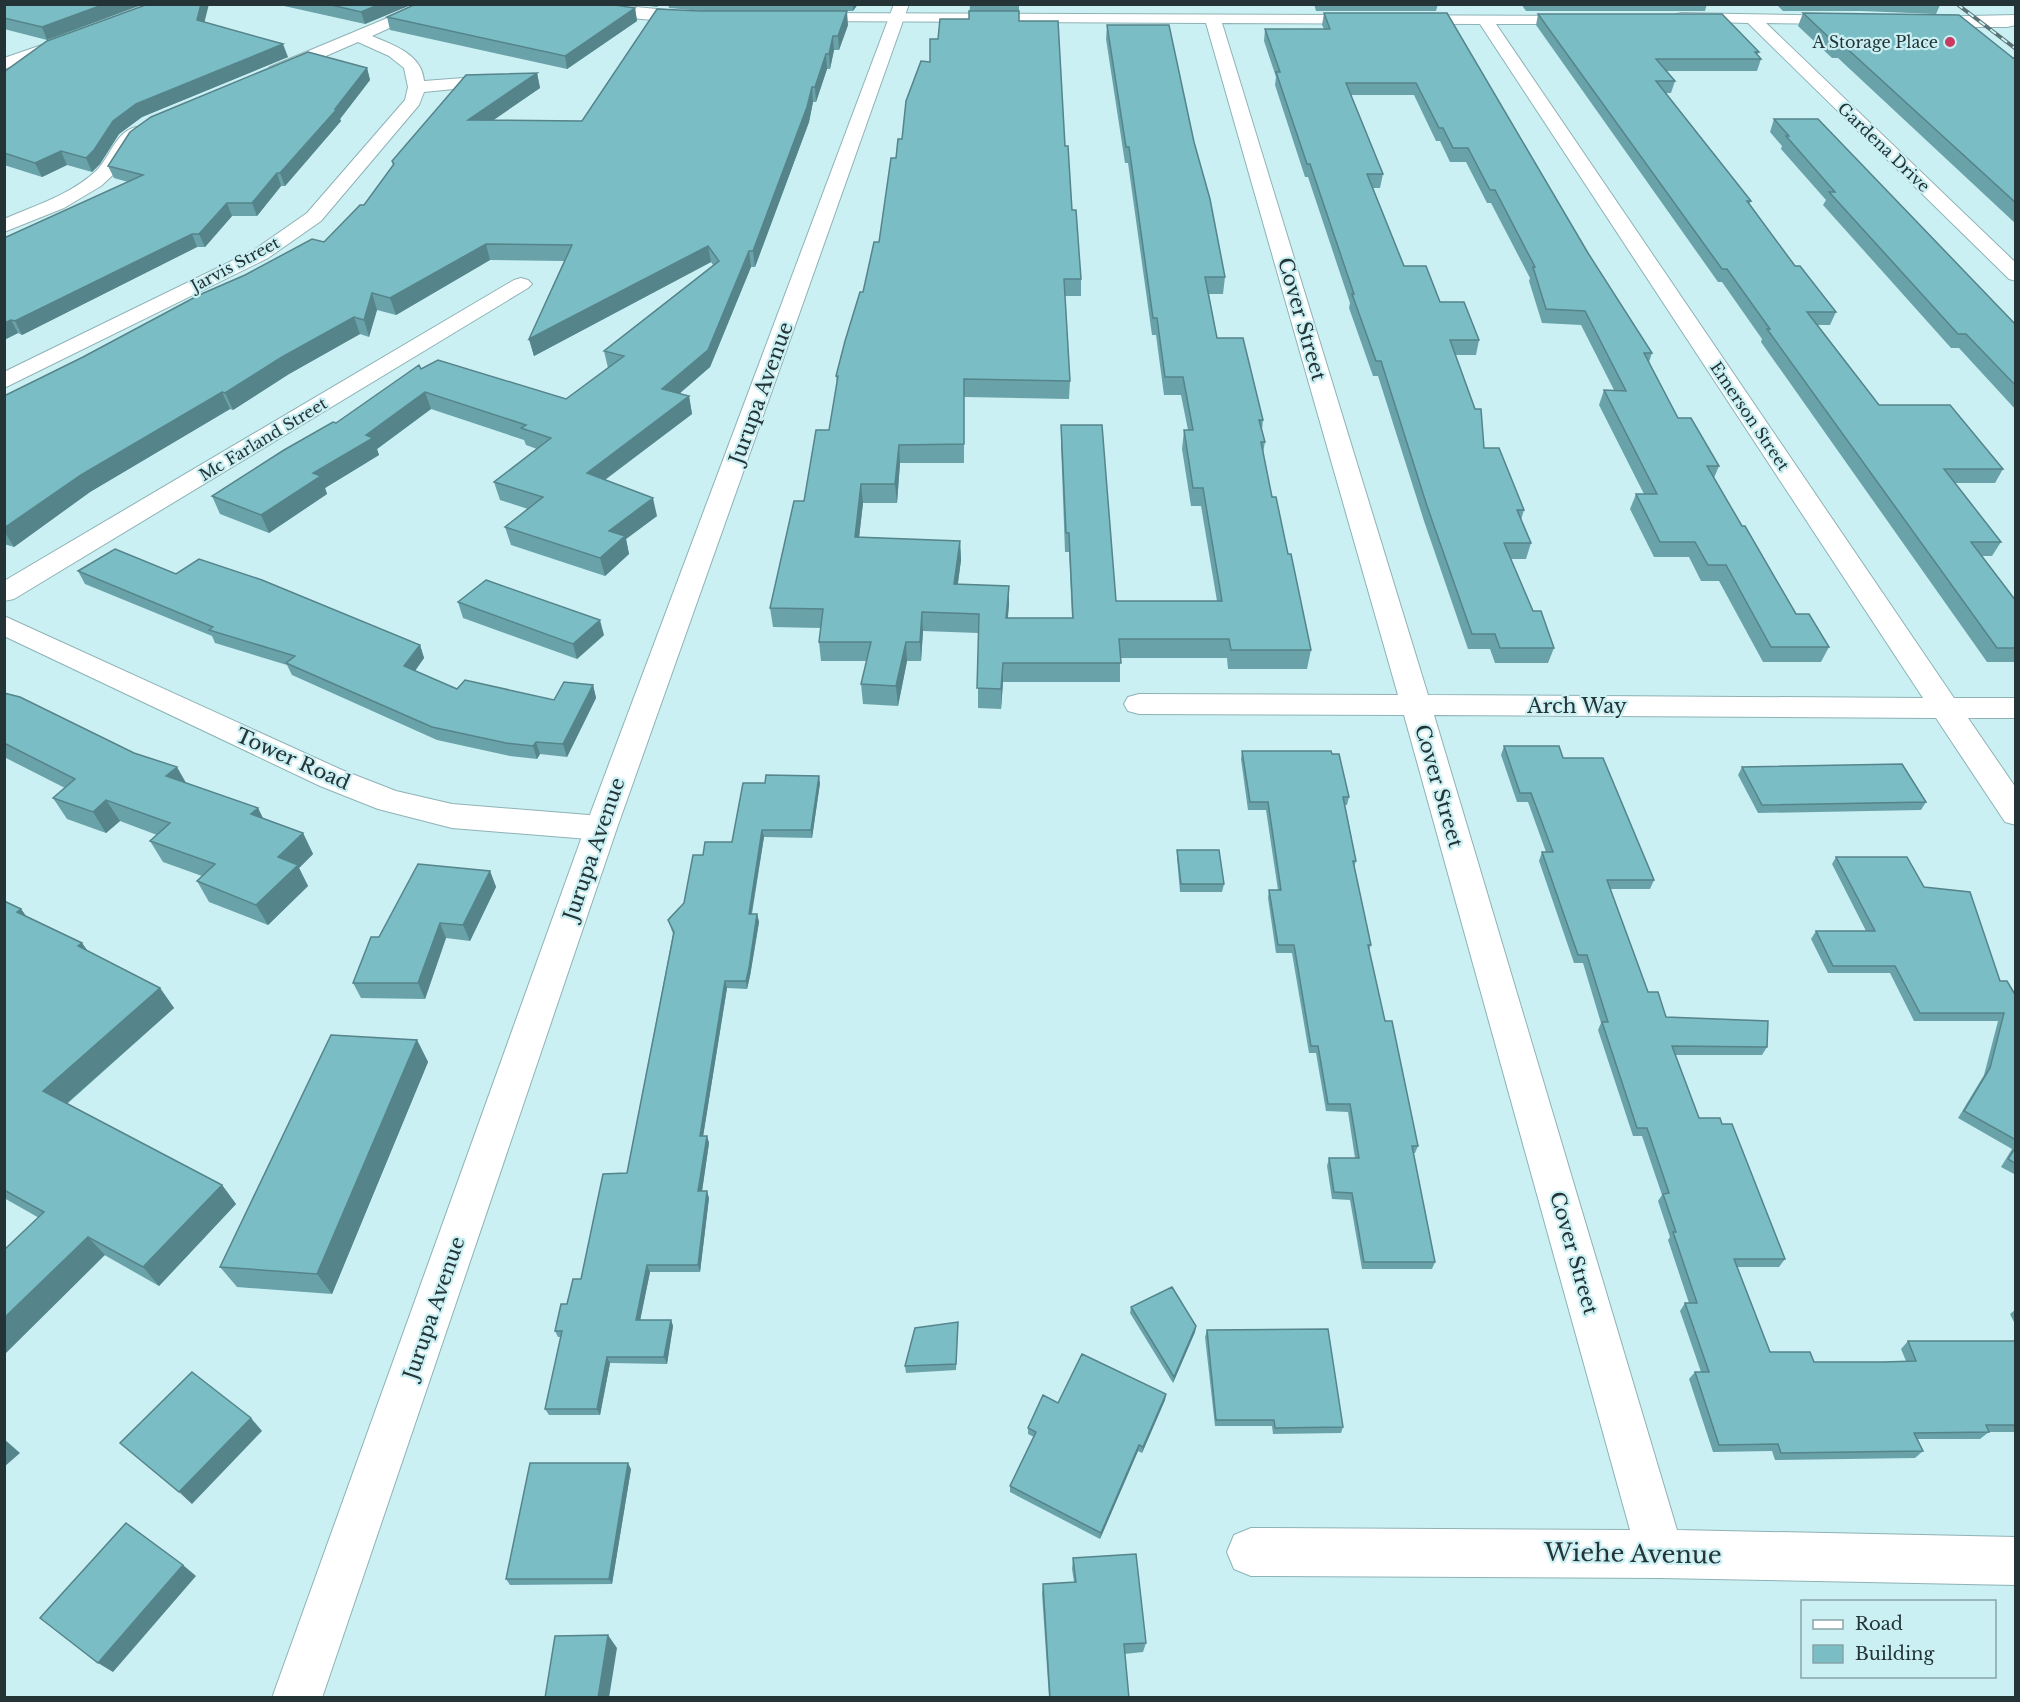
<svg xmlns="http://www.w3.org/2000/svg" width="2020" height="1702" font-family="'Libre Baskerville',serif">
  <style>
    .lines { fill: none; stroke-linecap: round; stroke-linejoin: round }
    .minor-casing { stroke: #8eb2b6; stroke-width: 2 }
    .major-casing { stroke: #8eb2b6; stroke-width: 2 }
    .minor { fill: #fff; fill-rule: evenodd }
    .major { fill: #fff; fill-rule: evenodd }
    .rail-casing { stroke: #5c7375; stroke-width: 4 }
    .rail { stroke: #caf0f4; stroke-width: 2; stroke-dasharray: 7; stroke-linecap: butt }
    .wall { fill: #69a3a9 }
    .shaded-wall { fill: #55848a }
    .building { fill: #7abdc5; stroke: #55848a; stroke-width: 1.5 }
    .poi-dot { fill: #c93a63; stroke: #caf0f4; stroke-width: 2 }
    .labels { text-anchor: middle; stroke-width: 4.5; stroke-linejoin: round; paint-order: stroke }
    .far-poi-label { font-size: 16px; fill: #243335; stroke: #caf0f4; text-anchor: end }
    .far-street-label { font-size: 16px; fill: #243335; stroke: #caf0f4 }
    .street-label { font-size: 20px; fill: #243335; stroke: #caf0f4 }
    .near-street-label { font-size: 24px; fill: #243335; stroke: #caf0f4 }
  </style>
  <rect width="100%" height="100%" fill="#caf0f4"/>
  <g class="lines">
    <defs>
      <path id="minor" d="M421,4H442L372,36C393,45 422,54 424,81L477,77L483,78L485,82L483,86L424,92L419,105L321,221L268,258L4,388V372L254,250L307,213L405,100L408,87L404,68L389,56L358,42L282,75H270L268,71L270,67Z
        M563,4H606L697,13L705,18L697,23L641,19L570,9Z
        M802,13L1588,16L1590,19L1588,22L1582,24H1496L1954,698H2016V718H1968L2016,788V825L2005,822L1936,718L1434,715L1677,1530L2016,1537V1585L1660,1578L1251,1576L1234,1569L1227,1552L1234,1535L1251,1528L1630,1530L1404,715L1139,714L1128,711L1124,704L1128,697L1139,694L1398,695L1206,23L796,21L794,18ZM1222,23L1480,24L1923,698L1428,695Z
        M1681,13L1852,16L1854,19L1852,22L1846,24L1766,23L2016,263V281L2009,279L1748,23L1675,21L1673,18L1675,15Z
        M2016,15V25L2007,27H1921L1913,22L1921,17Z
        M68,36L76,41L74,44L4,69V58Z
        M136,127L142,128L145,132L133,145L116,172L101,186L64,208L4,232V219C36,205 70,195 96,171C110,158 115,132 136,127Z
        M521,278L528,280L532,284L528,288L14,599L4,601V581L514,280Z
        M4,616L342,770L396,791L452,804L601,816L612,820L617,828L612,836L601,840L452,828L378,809L320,786L4,636Z"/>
      <path id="major" d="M894,4H909L617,828L322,1698H272L585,828Z"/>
    </defs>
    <use href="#minor" class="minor-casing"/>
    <use href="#major" class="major-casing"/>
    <use href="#minor" class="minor"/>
    <use href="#major" class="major"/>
    <defs>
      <path id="rail" d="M1957,4L2016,49"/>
    </defs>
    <use href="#rail" class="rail-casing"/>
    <use href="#rail" class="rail"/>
  </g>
  <path class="wall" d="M4,4H144L47,40L4,29Z
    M275,4H413L365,24Z
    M635,4H660L657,7Z
    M668,4H858L853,11H702L669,8Z
    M970,4H1019V21L1065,146L1072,210L1081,279V296H1065L1070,381L1069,399L964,397V463H900L897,503H863L859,537L960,541L961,560L958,584L1009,586L1008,618H1072L1069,552H1065L1061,444V425L1116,601H1217L1201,506H1191L1182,449L1184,430H1188L1181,395H1164L1156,335H1152L1128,163H1125L1106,39L1107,25L1194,142L1225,277L1223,294H1209L1217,338L1263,420L1262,430L1265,442L1263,453L1272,497L1288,554L1311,650L1307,669H1228L1227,658H1120V682H1003L1001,709L978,708V633L923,631L921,661H907L898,706L863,704L861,684L867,661H821L819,642L821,628L773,627L770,608L804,501L829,430L837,384L836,376L879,242L896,158L902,139L930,62L969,19Z
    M1314,4H1438L1436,11H1316Z
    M1521,4H1707L1705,11H1526Z
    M1776,4L1940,5L1936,14L1861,11H1783Z
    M635,8L637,21L567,69L390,30L387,17Z
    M1324,13H1447L1588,253L1652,353L1649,362L1678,418L1719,466L1714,478L1742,526L1796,614L1829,647L1821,662H1763L1719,581H1701L1689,557H1654L1630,509L1636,494H1644L1599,405L1604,390H1614L1581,325L1542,323L1529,281L1530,278L1491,203H1487L1466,162H1450L1440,141H1436L1414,95H1351L1383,174L1380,188H1373L1404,266L1479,340L1476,355H1455L1484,448L1524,510L1521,520L1531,543L1526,559H1510L1533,611L1554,648L1548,663H1495L1490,649H1468L1424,521L1378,376H1373L1349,308L1350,303L1308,177H1305L1275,85L1276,77L1264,41L1265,29H1324L1322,25Z
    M1803,13L2016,58V224L1838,58H1832L1798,26Z
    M1538,14L1759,52L1757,55L1761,59L1757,71H1666L1675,81L1671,93H1666L1751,201L1749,204L1795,266L1836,312L1830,325H1818L1879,405L2003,469L1995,483H1955L2001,542L1992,556H1982L2016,601V662H1987L1761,342L1762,339L1722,282H1718L1536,25Z
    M204,22L288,57L142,117L119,134L100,164L92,172L67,165L42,177L4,165V72Z
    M848,25L839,50H834L830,69H827L816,102H813L809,122L755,267H751L710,367L679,394L689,396L692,414L605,480L657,516L626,539L629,554L605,576L511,545L505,527L528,509L500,500L494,482L537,449L526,445L524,440L431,409L377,449L379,455L325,488L327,494L269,533L220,514L212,496L336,423L421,369L566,399L608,368L604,351L713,265L711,262L534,356L529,339L564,261L490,260L396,315L377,310L369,337L360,334L289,374L233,410L230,409L90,492L14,547L4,544V396L324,242L364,205L393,166L392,161L537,73L540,88L493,120L582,121Z
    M367,68L370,80L340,119L341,121L285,186H281L257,216H232L205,247H197L22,335L18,333L4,340V238L128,182L114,178L108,166Z
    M1774,119L2016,325V410L1959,348H1951L1823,205L1826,200L1781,149L1782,146L1770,132Z
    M78,571L176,574L420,645L424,658L415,671L457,689L554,700L593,685L596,698L567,757L540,754L537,759L510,756L437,740L292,675L287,665L215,643L212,636L85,584Z
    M458,602L604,635L577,659L463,618Z
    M4,693L186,783L258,808L263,818L303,833L313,854L299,868L308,886L268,925L209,902L197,881L202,876L163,862L150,841L157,835L120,821L106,833L67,819L53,798L65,788L4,757Z
    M1504,746L1563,758L1654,880L1650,889H1610L1648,992L1666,1017L1767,1047L1762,1055H1675L1699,1118L1785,1259L1779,1267H1737L1770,1352L1814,1362H1884L1906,1361L1901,1349L1908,1341H2016V1432H1989L1980,1439H1918L1923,1451L1915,1458L1775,1460L1772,1451L1713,1452L1689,1379L1695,1372H1701L1680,1311L1685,1303H1689L1668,1240L1670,1237L1658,1201L1662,1195L1642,1136H1633L1598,1030L1601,1023L1583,963H1574L1539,861L1542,852H1546L1528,802H1517L1501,755Z
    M1242,751L1349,797L1347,805H1345L1356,861L1354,867L1371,945L1369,950L1385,1021L1418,1146L1415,1153H1413L1435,1262L1432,1269H1362L1350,1200L1332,1199L1327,1166L1329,1158H1355L1348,1112L1326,1111L1316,1053H1309L1292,953H1276L1268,898L1269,890H1278L1266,810H1248L1241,759Z
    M1742,767L1926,802L1921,810L1758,813L1738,775Z
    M820,783L812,838L764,837L752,914H757L759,922L750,976L747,989L727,988L703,1136H707L709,1143L702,1191L709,1198L700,1272H650L640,1320H671L673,1326L667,1364L610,1363L600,1415H549L545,1409L561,1337H558L555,1331L567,1304L581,1279L627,1173L673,934L668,920L684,903L703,855L732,842Z
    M1177,850L1224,884L1222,892H1180L1177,858Z
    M1836,857L1924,887L2000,981L2016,996V1175L2001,1167L2012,1149L1958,1118L1984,1075L1998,1021H1914L1890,973H1828L1811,939L1816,931H1866L1832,864Z
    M490,871L496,887L470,941L446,938L425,999L361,998L353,983L379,937Z
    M4,901L21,909L26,916L82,943L87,950L160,988L174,1008L67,1104L222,1185L236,1204L159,1286L4,1198Z
    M417,1040L428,1062L332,1294L237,1287L220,1267Z
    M1131,1307L1196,1326L1195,1332L1173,1383L1130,1313Z
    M2016,1309V1326L2010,1314Z
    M958,1322L956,1370L906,1373L905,1366Z
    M1207,1330L1343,1427L1341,1433L1273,1434L1272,1426H1215L1205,1337Z
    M1166,1394L1165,1400L1142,1453L1138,1451L1100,1539L1010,1492V1486L1034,1437L1028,1434V1428L1058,1403Z
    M631,1469L612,1584L510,1585L506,1579Z
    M1073,1558L1146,1643L1143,1652L1124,1654L1129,1698H1049L1042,1594L1043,1584L1074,1582L1072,1569Z"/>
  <path class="shaded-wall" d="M105,4H144L47,40L42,27Z
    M201,4H209L202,32L197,20Z
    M380,4H413L365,24L361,12Z
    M853,4H858L853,11Z
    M635,8L637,21L567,69L565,56Z
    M847,11L848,25L839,50L838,36Z
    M833,36L834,50L830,69L829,54Z
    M283,44L288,57L142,117L119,134L100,164L92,172L86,158L113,121L136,104Z
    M826,54L827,69L816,102L815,87Z
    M367,68L370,80L340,119L341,121L285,186L280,173L335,109Z
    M537,73L540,88L472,135L468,120Z
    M812,87L813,102L809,122L755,267L753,251Z
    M61,151L67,165L42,177L35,163Z
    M277,173L281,186L257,216L252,203Z
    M227,203L232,216L205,247L199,234Z
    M192,234L197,247L22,335L15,321Z
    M486,244L490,260L396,315L390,298Z
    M708,246L711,262L534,356L529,339Z
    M749,251L751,267L710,367L665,406L662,389Z
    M372,293L377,310L369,337L364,320Z
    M354,317L360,334L289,374L233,410L225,393L282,357Z
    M11,320L18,333L4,340V323Z
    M222,392L230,409L90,492L14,547L4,531V528L81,475Z
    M425,392L431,409L377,449L379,455L325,488L327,494L269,533L261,515L313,473Z
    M689,396L692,414L591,490L587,473Z
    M899,445L900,463L897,503L895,484Z
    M861,484L863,503L857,556L855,537Z
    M653,498L657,516L626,539L629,554L605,576L600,558L609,531Z
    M960,541L961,560L955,603L954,584Z
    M1009,586V605L1006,637V618Z
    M922,612L923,631L921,661L920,642Z
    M600,620L604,635L577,659L573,644Z
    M906,642L907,661L898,706L896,686Z
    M420,645L424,658L409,679L404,666Z
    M1003,663V682L1001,709V689Z
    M593,685L596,698L567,757L563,744Z
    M536,742L540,754L537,759L533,746Z
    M177,767L189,788L166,776Z
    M819,776L820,783L812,838L811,830Z
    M106,800L120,821L106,833L93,812Z
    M258,808L268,829L251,814Z
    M762,830L764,837L750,922L749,914Z
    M303,833L313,854L299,868L308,886L268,925L256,905L278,857Z
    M490,871L496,887L470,941L463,925Z
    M21,909L36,930L17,912Z
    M757,914L759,922L750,976L747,989L746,981Z
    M440,923L446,938L425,999L418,983Z
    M82,943L96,963L78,946Z
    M725,981L727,988L702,1143L700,1136Z
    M160,988L174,1008L59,1110L43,1091Z
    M417,1040L428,1062L332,1294L317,1274Z
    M707,1136L709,1143L701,1198L698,1191Z
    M222,1185L236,1204L159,1286L143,1267Z
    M707,1191L709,1198L700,1272L698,1265Z
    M88,1237L105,1255L4,1355V1318Z
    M647,1265L650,1272L639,1326L636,1320Z
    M671,1320L673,1326L667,1364L664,1357Z
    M1196,1326L1195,1332L1173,1383L1174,1377Z
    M607,1357L610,1363L600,1415L597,1409Z
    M1166,1394L1165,1400L1142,1453L1143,1447Z
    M251,1418L262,1431L192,1504L179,1492Z
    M4,1439L20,1453L4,1467Z
    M1139,1445L1138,1451L1100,1539L1101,1533Z
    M628,1463L631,1469L612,1584L609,1579Z
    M183,1565L196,1576L113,1672L98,1663Z
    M608,1635L617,1648L609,1698H598Z"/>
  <path class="building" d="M4,4H105L42,27L4,18Z
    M148,4H201L197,20L283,44L136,104L113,121L94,150L86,158L61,151L35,163L4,153V72L47,41Z
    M327,4H380L361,12Z
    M416,4H608L635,8L565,56L387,17Z
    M657,9L700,11H847L838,36H833L829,54H826L815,87H812L807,107L753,251H749L708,350L662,389L689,396L587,473L653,498L609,531L625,536L600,558L505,527L543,497L494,482L551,438L521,428L526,425L425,392L366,435L373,438L313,473L321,476L261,515L212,496L284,450L333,422L336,423L419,365L421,369L438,360L566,399L624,356L604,351L719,261L708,246L529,339L572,245L486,244L390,298L372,293L364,320L354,317L282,357L225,393L222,392L81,475L4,528V396L83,357L199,295L245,275L312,239L324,242L360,205H364L394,164L392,161L466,75L537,73L468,120L582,121Z
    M969,11H1019V21H1058L1065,146H1068L1072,210H1076L1081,279H1064L1070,381L964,379V444L899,445L895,484H861L855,537L960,541L954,584L1009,586L1006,618H1073L1069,533H1066L1061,425H1102L1116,601H1222L1203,488H1193L1184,430H1193L1183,377H1165L1157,318H1153L1129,147H1126L1107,25H1169L1194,142L1210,199L1225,277H1205L1217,338H1243L1263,420H1259L1265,442H1261L1272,497H1276L1288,554H1291L1311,650H1231L1229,639H1119L1121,663H1003L1001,689L977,688L979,614L922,612L920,642H906L896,686L861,684L871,642H819L823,609L770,608L794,501H804L816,430H829L838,376H836L845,341L860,292H863L874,242H879L891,158H896L898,139H902L906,101L921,61L930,62V39H938L940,19H969Z
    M1324,13H1447L1588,253L1652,353H1644L1678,418H1691L1719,466H1707L1742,526H1745L1796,614H1809L1829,647H1771L1726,565H1708L1695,542H1660L1636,494H1657L1604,390L1626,391L1585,311L1546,309L1533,267H1535L1495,190H1490L1468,148H1453L1443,128H1439L1416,83H1346L1383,174H1367L1404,266H1426L1440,302H1464L1479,340H1450L1475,409H1481L1484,448H1499L1524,510H1517L1531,543H1504L1533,611H1541L1554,648H1500L1495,634H1472L1427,506L1381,361H1376L1352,294H1354L1310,164H1307L1276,72H1280L1265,29H1330Z
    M1803,13L1959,15L2013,58H2016V203L1843,45H1837Z
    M1538,14H1722L1759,52H1755L1761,59H1656L1675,81H1656L1751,201H1747L1795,266H1800L1836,312H1807L1879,405H1950L2003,469H1944L2001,542H1971L2016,601V648H1997L1767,329H1770L1727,269H1722Z
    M308,52L367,68L335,109H337L280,173H277L252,203H227L199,234H192L15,321L11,320L4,323V238L143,175L108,166L130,132L151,117Z
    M1774,119H1818L2016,325V386L1966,334H1958L1829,192H1835L1786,136H1789Z
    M115,549L176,574L199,559L262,580L420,645L404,666L457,689L465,680L554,700L564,682L593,685L563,744L536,742L533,746L506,743L432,727L286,663L295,656L209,630L213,627L78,571Z
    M486,580L600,620L573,644L458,602Z
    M4,693L20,697L134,753L177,767L166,776L258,808L251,814L303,833L278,857L298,865L256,905L197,881L215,864L150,841L170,823L106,800L93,812L53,798L75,779L4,743Z
    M1504,746H1559L1563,758H1603L1654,880H1607L1648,992H1658L1666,1017L1768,1021L1767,1047L1672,1046L1699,1118H1720L1722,1124H1732L1785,1259H1734L1770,1352H1810L1814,1362H1884L1916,1361L1908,1341H2016V1425H1986L1989,1432L1914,1433L1923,1451L1781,1453L1778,1444L1719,1445L1695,1372H1709L1685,1303H1697L1673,1232H1676L1663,1194L1669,1193L1647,1128H1637L1602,1022H1608L1587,955H1578L1542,852H1553L1531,793H1520Z
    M1242,751H1331L1332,754H1339L1349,797H1343L1356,861H1353L1371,945H1368L1385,1021H1392L1418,1146H1412L1435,1262H1364L1352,1193L1334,1192L1329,1158H1359L1350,1104H1328L1318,1046H1311L1294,945H1278L1269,890H1281L1268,802H1250Z
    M1902,764L1926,802L1762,805L1742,767Z
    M766,775L819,776L811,830H762L749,914H757L749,968L746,981H725L700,1136H707L698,1191H707L698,1265H647L636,1320H671L664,1357H607L597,1409H545L562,1331H555L561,1304H567L573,1279H581L603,1174L627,1173L674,932L668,920L684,903L693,855H703L705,842H732L743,783H765Z
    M1177,850H1219L1224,884H1181Z
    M1836,857H1907L1924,887L1970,892L2000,981H2007L2016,996V1140L1964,1111L1990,1068L2004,1013H1920L1895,966H1833L1816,931H1875Z
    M418,864L490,871L463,925L440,923L418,983H353L371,937H379Z
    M4,901L21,909L17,912L82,943L78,946L160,988L43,1091L222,1185L143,1267L88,1237L4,1318V1250L44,1212L4,1190Z
    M331,1035L417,1040L317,1274L220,1267Z
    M2016,1147V1164L2008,1159Z
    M1172,1287L1196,1326L1174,1377L1131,1307Z
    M958,1322L956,1364L905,1366L915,1328Z
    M1328,1329L1343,1427L1275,1428L1274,1420H1216L1207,1330Z
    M1082,1354L1166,1394L1143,1447L1139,1445L1101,1533L1010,1486L1036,1432L1028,1428L1043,1395L1058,1403Z
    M192,1372L251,1418L179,1492L120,1443Z
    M530,1463H628L609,1579H506Z
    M126,1523L183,1565L98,1663L40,1618Z
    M1136,1554L1146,1643L1124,1644L1129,1698H1050L1043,1584L1076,1582L1073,1558Z
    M608,1635L598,1698H545L555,1636Z"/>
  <circle class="poi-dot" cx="1950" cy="42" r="6"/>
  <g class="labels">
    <g class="far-poi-label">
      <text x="1938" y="48">A Storage Place</text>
    </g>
    <g class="far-street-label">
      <text transform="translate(1884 147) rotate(44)" y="6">Gardena Drive</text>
      <text transform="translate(235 264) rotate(-28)" y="6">Jarvis Street</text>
      <text transform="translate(1750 416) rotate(56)" y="6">Emerson Street</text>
      <text transform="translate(263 439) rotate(-31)" y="6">Mc Farland Street</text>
    </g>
    <g class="street-label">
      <text transform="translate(1302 319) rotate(74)" y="7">Cover Street</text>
      <text transform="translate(761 393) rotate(-70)" y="7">Jurupa Avenue</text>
      <text x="1577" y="713">Arch Way</text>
      <text transform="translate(293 759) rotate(24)" y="7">Tower Road</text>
      <text transform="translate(1439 786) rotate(74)" y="7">Cover Street</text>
      <text transform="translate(594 849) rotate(-71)" y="7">Jurupa Avenue</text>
      <text transform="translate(1574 1253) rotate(74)" y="7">Cover Street</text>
      <text transform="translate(434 1308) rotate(-71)" y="7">Jurupa Avenue</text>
    </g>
    <g class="near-street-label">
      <text transform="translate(1633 1554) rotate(1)" y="8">Wiehe Avenue</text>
    </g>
  </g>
  <rect width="2020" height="1702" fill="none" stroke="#243335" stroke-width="12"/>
  <rect x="1801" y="1600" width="195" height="78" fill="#caf0f4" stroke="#88a4a8" stroke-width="1.5"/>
  <rect x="1813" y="1620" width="30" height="9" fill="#ffffff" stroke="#88a4a8" stroke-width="1.5"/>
  <text x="1855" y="1630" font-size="18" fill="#243335">Road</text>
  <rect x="1813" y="1645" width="30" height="18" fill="#7abdc5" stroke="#88a4a8" stroke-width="1.5"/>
  <text x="1855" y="1660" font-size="18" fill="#243335">Building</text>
</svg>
